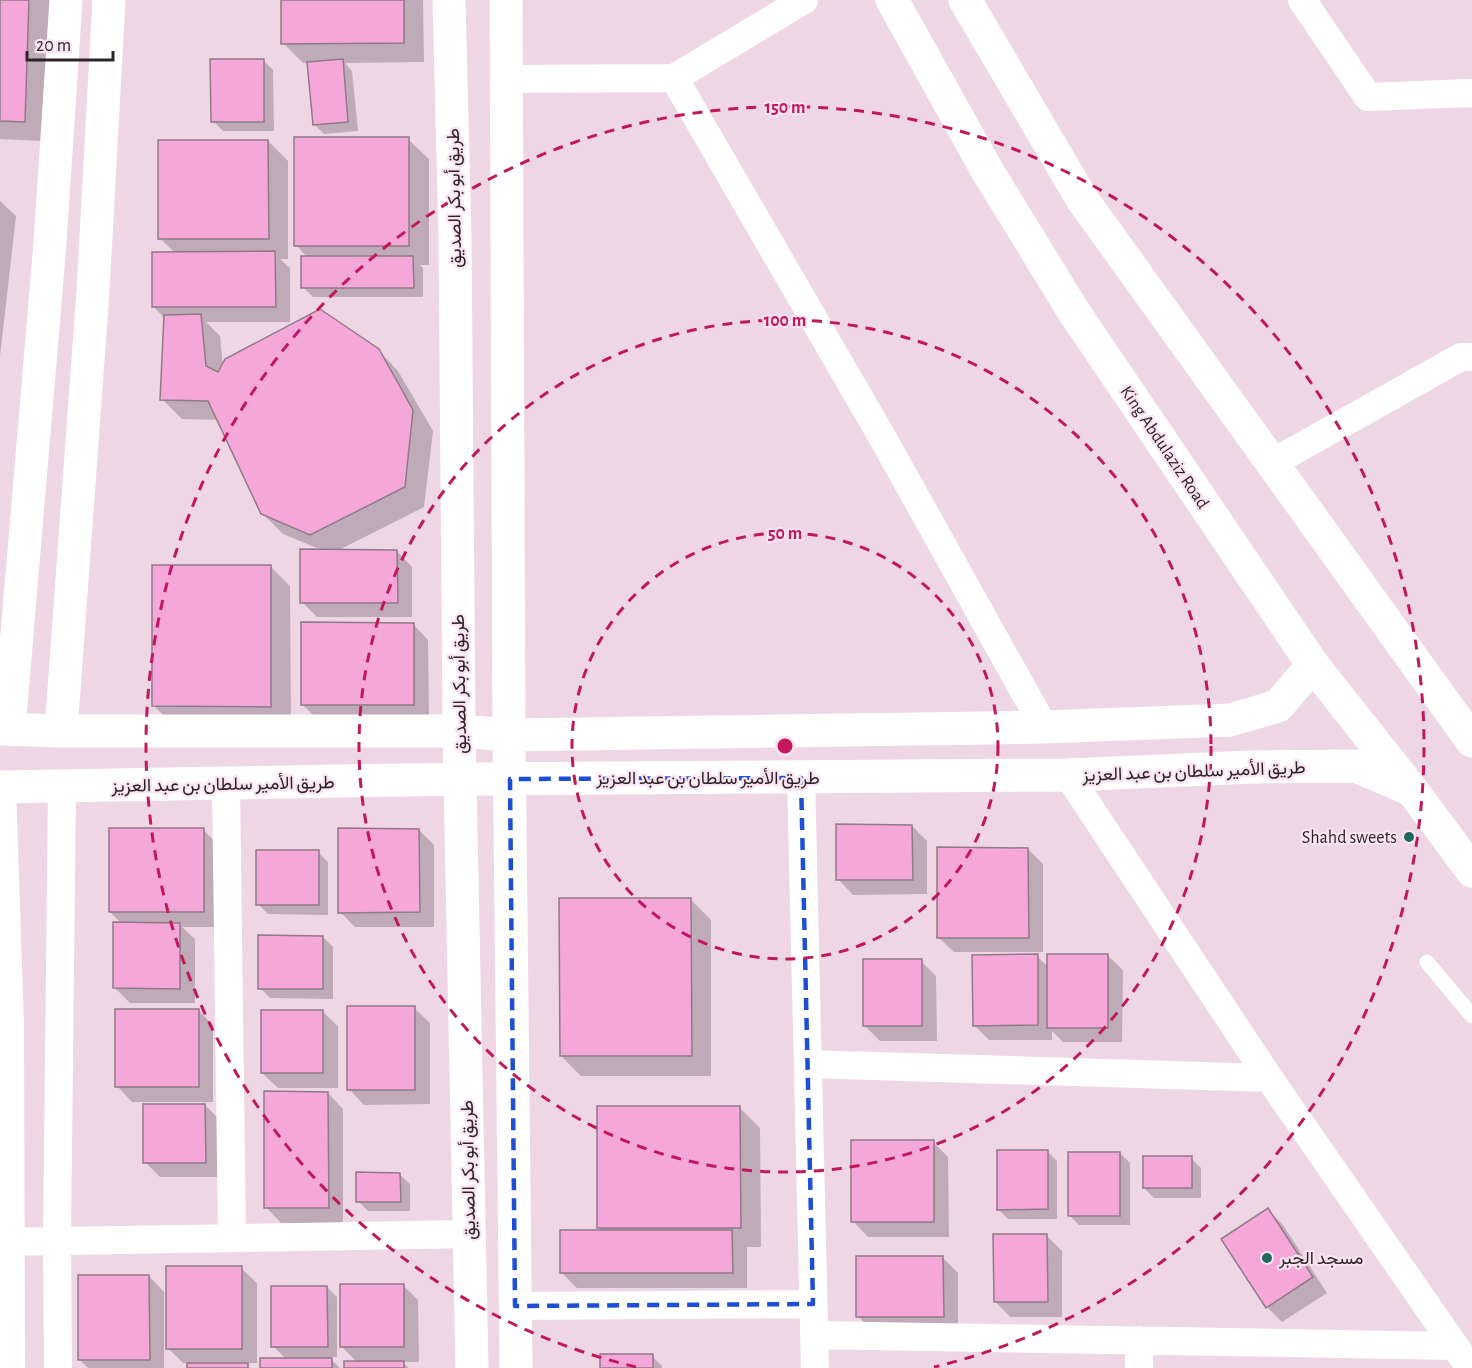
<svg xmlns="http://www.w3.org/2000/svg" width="1472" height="1368" font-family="'Alegreya Sans',Vazirmatn,sans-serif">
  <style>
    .shadow { fill: #0003 }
    .building { fill: #f5a7da; stroke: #907a87; stroke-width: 1.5 }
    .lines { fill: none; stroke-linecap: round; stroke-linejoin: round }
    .lane { stroke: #fff; stroke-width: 15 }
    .street { stroke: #fff; stroke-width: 28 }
    .secondary { stroke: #fff; stroke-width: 33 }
    .highway { stroke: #fff; stroke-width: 33 }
    .marked { fill: none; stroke: #1d4ed8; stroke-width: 4.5; stroke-dasharray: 12 8; stroke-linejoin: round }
    .ring { fill: none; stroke: #c2185b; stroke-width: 3; stroke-dasharray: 10 8 }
    .poi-dot { fill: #1f6860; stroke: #fce3f2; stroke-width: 2 }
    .labels { text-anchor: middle; stroke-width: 4.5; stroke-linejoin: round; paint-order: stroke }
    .street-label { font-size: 18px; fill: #2d242a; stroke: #fce3f2 }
    .poi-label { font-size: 18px; fill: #2d242a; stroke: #fce3f2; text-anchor: end }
    .centre { fill: #c2185b; stroke: #fce3f2; stroke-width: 3 }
    .ring-label { font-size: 18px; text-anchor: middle; font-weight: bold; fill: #c2185b; stroke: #fce3f2; stroke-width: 4.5; stroke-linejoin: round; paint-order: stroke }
  </style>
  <rect width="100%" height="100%" fill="#efd6e5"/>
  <path class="shadow" d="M0,0H50L44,141L0,139Z
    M282,0H423L424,62L345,63L352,71L358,131L324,134L314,124L309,63H303L283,43Z
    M263,60L273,70L274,131H223L213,121Z
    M408,139L429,159V265H420L423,268V297H313L303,287L308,258L296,245Z
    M268,141L288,161V259H280L290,268V322H206L220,336L223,366L378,350L398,371L433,431L424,507L337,551H397L412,567V617H317L302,602L324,551L283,534L262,513L218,420L182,419L162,399L165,319L154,307L175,253L160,238Z
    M0,201L16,216L0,356Z
    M270,566L290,586L291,726H174L154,706Z
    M413,624L428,640L429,720H318L303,705Z
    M912,826L927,841V894L853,895L838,879Z
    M203,829L218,845L219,927H182L195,939V1003H130L115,988L122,924L110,912Z
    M419,830L434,845V927H355L340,912Z
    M1028,849L1043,864V952H954L938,937Z
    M318,852L328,862V915L268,914L258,904Z
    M691,900L711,920V1076H581L561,1056Z
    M323,937L333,947V999L270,998L260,988Z
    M1107,955L1123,970L1122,1042H1063L1052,1031V1040H989L974,1025L1037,956L1048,967Z
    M921,961L936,976L937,1041H880L865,1026Z
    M414,1008L430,1023V1104L364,1105L349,1089Z
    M198,1010L213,1025V1102H132L117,1086Z
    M322,1011L338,1026V1088H278L262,1073Z
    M328,1093L343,1109V1223H281L266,1207Z
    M205,1105L220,1120V1177H160L145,1162Z
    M740,1108L760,1128L761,1247H747V1288H577L562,1273L603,1232L598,1227Z
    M933,1142L948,1157L949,1237H868L853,1221Z
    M1047,1151L1057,1161V1219H1008L998,1209Z
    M1120,1153L1130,1163V1225H1079L1069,1215Z
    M1191,1158L1201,1168V1198H1154L1144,1188Z
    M399,1174L410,1184V1211H368L358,1201Z
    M1268,1210L1283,1225L1327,1293L1282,1322L1267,1307Z
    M1047,1236L1062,1251V1317H1010L995,1301Z
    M943,1258L958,1273V1331L873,1332L858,1316Z
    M241,1268L257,1283V1363H246L250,1368H189V1363H183L168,1348Z
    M149,1276L164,1292V1368H88L79,1359Z
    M403,1285L418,1300L419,1362H402L409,1368H345L358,1363L342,1347Z
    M327,1287L337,1297V1357H329L340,1368H261L286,1359L273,1346Z
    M652,1356L662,1366V1368H602Z"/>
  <path class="building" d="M0,0H29L25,122L0,121Z
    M281,0H404V43L281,44Z
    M210,59H264V122H211Z
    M343,59L348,122L313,125L307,62Z
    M294,137H409V246H294Z
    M158,140H268L269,239H158Z
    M275,251L276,307H152V252Z
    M301,256H413L414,288H301Z
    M320,309L379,349L413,410L405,487L310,535L261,514L208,401L160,400L164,315L201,314L206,366L218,372L225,359Z
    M300,549L397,550L398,603H300Z
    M152,565H271V707L152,706Z
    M301,622L414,623V705H301Z
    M836,824L912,825L913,880H836Z
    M109,828H204V912H109Z
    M338,828L419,829L420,912L338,913Z
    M937,847L1028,848L1029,938H937Z
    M256,850H319V905H256Z
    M559,898H691L692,1056H560Z
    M113,922L180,923V989L113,988Z
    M258,935L323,936V989H258Z
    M1038,954V1025L973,1026L972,955Z
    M1047,954H1108V1028H1047Z
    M863,959H922V1026H863Z
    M347,1006H415V1090H347Z
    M115,1009H199V1087H115Z
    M261,1010H323V1073H261Z
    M264,1091L328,1092L329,1208H264Z
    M143,1104H205L206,1163H143Z
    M597,1106H740L741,1228H597Z
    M851,1140H934V1222H851Z
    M997,1150H1048V1209L997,1210Z
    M1068,1152H1120V1216H1068Z
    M1143,1156H1192V1188H1143Z
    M356,1172L400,1173L401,1202H356Z
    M1268,1208L1313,1277L1266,1308L1221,1239Z
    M560,1230H732L733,1273H560Z
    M993,1234H1047L1048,1302H994Z
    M856,1256H943L944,1317H856Z
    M166,1266H242V1349H166Z
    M78,1275H149L150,1360H78Z
    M340,1284H404V1347H340Z
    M271,1286H327L328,1347H271Z
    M600,1354H653V1368H600Z
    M260,1358H332V1368H260Z
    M344,1361H404V1368H344Z
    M187,1363H248V1368H187Z"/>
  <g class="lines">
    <path class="lane" d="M1427,962L1472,1016"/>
    <path class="street" d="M1302,0L1368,97L1472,93
      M674,78L881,435L1044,727
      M507,79L674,78L804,0
      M1272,463L1461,357H1472
      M1068,775L1269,1078L1470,1368
      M801,778L815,1368
      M226,783L232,1238
      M2,787L10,1024L11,1368
      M808,1064L1269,1078
      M0,1242L469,1234
      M515,1306L813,1304
      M814,1335L1455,1346
      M58,1368L57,1241L62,787
      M1139,1368V1340"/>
    <path class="secondary" d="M449,0L455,236L459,731L472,1368
      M506,0L509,735L516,1368
      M0,729L61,731H459L509,735L1044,727L1230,720L1278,706L1313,665
      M9,729L50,243L66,0
      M61,731L93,291L109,0
      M0,787L460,779L1068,775L1251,767L1356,766L1412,790"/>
    <path class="highway" d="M892,0L988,172L1074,312L1313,665L1412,790L1472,871
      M965,0L1082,199L1472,741"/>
  </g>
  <path class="marked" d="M801,778L813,1304L515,1306L510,779Z"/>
  <g class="ring">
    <circle cx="785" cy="746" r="213"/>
    <circle cx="785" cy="746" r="426"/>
    <path d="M636 1367A639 639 0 1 1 934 1367"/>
  </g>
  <g class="poi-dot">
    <circle cx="1409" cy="837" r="6"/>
    <circle cx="1267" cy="1258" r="6"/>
  </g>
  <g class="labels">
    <g class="street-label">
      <text transform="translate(454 198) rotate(-91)" y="6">طريق أبو بكر الصديق</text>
      <text transform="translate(1165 447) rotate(56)" y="6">King Abdulaziz Road</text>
      <text transform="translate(459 684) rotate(-91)" y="6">طريق أبو بكر الصديق</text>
      <text transform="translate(1194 771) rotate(-2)" y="6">طريق الأمير سلطان بن عبد العزيز</text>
      <text x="708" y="784">طريق الأمير سلطان بن عبد العزيز</text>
      <text transform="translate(223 784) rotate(-1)" y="6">طريق الأمير سلطان بن عبد العزيز</text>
      <text transform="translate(468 1170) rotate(-91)" y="6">طريق أبو بكر الصديق</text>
    </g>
    <g class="poi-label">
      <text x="1397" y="843">Shahd sweets</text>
      <text x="1279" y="1264" text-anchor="start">مسجد الجبر</text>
    </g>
  </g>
  <circle cx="785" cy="746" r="9" class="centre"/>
  <g class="ring-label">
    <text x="785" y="113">150 m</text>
    <text x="785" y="326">100 m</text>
    <text x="785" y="539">50 m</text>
  </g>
  <path d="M27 51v9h86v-9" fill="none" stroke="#2d242a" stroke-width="3"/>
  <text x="36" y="51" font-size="18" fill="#2d242a" stroke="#fce3f2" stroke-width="4.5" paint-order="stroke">20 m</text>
</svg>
